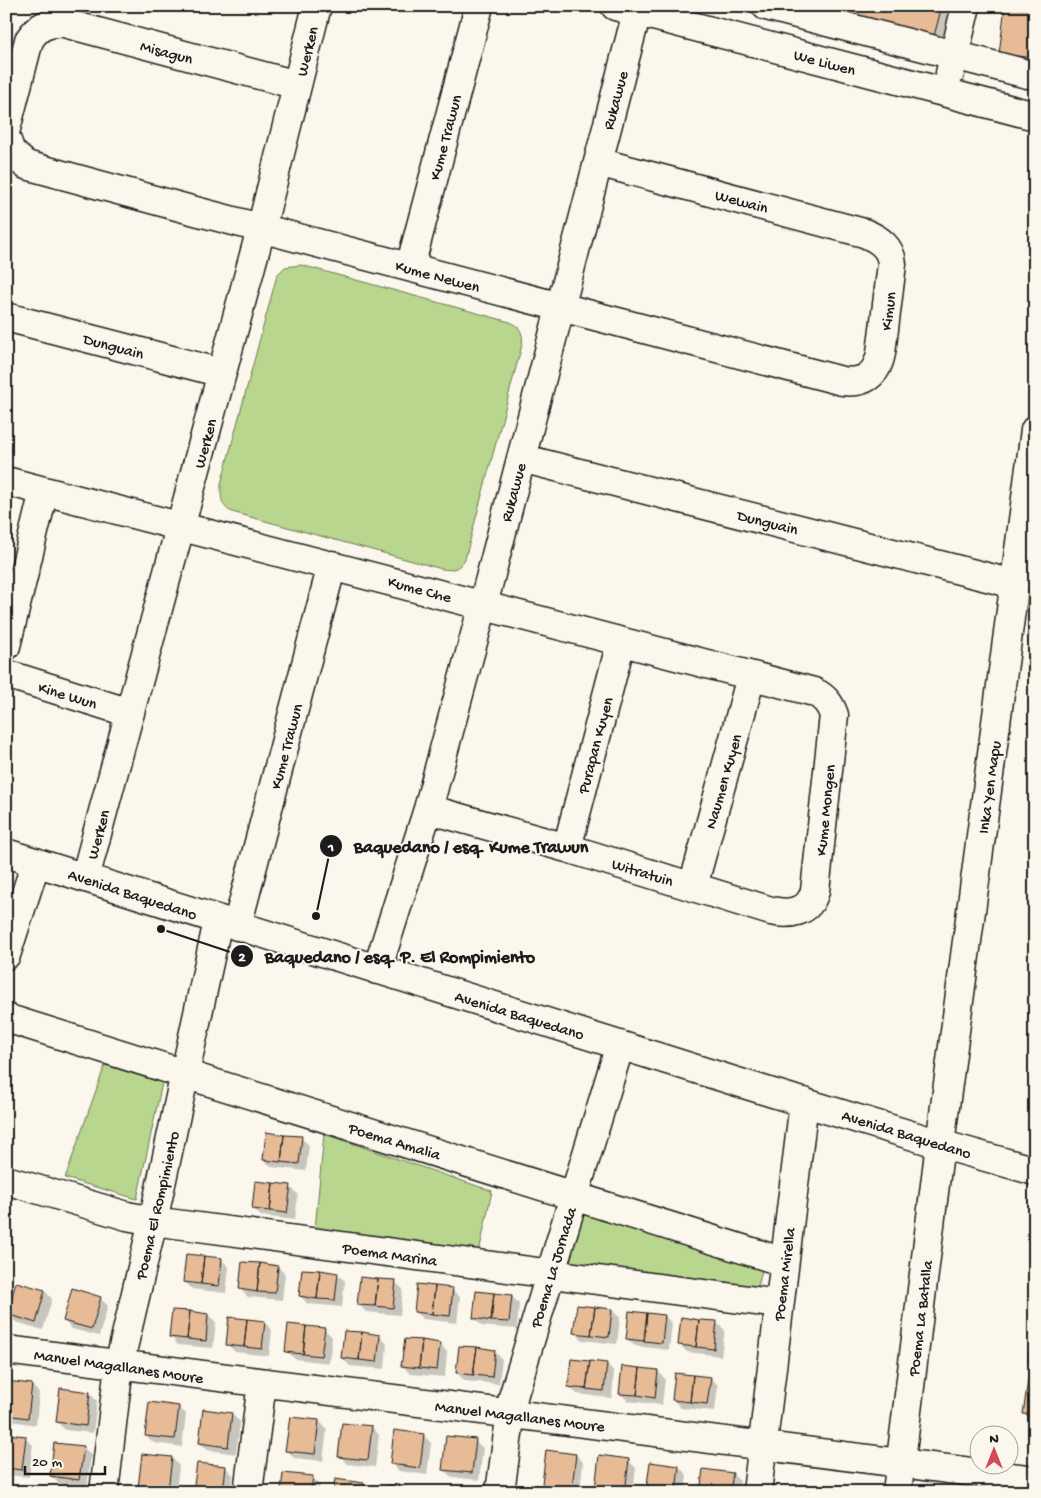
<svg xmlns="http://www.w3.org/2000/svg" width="1041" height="1498" font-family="'Gochi Hand',sans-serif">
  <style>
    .green { fill: #b9d68e; stroke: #6a7955 }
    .shadow { fill: #0003 }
    .building { fill: #e6bb96; stroke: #1c1c1c }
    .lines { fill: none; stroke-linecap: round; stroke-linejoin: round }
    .minor-casing { stroke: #1c1c1c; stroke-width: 31 }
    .minor { stroke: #fbf7ec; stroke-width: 28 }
    .labels { text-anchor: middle; stroke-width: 4; stroke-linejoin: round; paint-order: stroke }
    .street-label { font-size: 16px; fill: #1c1c1c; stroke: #fbf7ec }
    .leader { fill: none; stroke: #1c1c1c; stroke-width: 2 }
    .callout-dot { fill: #1c1c1c; stroke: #fbf7ec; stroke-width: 2 }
    .mark-label { font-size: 15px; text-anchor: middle; font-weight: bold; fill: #fff }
    .callout-label { font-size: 18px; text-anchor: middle; font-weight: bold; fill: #1c1c1c; stroke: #fbf7ec; stroke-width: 4; stroke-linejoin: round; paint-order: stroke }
  </style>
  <rect width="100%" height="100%" fill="#fbf7ec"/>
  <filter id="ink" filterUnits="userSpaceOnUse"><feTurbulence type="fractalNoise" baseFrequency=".02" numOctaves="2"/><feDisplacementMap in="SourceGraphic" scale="10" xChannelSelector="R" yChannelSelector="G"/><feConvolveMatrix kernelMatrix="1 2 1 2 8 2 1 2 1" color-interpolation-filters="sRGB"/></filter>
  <g filter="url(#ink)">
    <path class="green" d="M301,265L510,322C520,326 524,334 522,345L465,559C460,568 452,571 442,569L232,512C220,506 221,496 221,484L277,275L285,267Z
      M105,1065L162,1083L137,1199L65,1178Z
      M324,1134L492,1191L479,1252L315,1229Z
      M580,1213L763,1266L756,1295L567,1267Z"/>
    <path class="shadow" d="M804,6H942L963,27L955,57Z
      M1035,6V77L1000,54Z
      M301,1138L309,1145L306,1171L272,1167L264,1160Z
      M290,1187L298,1194L295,1220L261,1216L253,1209Z
      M221,1259L229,1267L226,1293L192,1289L184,1281Z
      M278,1267L285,1274L282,1300L248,1297L240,1289Z
      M337,1274L345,1281L342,1307L308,1304L300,1296Z
      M395,1282L403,1289L400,1315L366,1312L358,1304Z
      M452,1290L460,1297L457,1323L423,1319L415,1312Z
      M45,1291L52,1299L43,1330L16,1322L8,1314Z
      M512,1296L519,1304L517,1329L482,1326L474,1318Z
      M100,1298L108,1306L99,1336L72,1329L64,1321Z
      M612,1310L620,1318L617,1344L582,1340L575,1332Z
      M208,1315L216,1322L213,1348L178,1345L171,1337Z
      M665,1316L672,1324L669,1350L635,1346L627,1339Z
      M682,1319L717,1323L725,1330L721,1356L687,1352L680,1345Z
      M265,1322L272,1330L269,1356L235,1352L227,1344Z
      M324,1329L332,1337L329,1363L295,1359L287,1351Z
      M380,1336L387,1344L385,1369L350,1366L342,1358Z
      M440,1344L447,1352L445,1377L410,1374L403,1366Z
      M494,1351L502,1359L499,1384L465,1381L457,1373Z
      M607,1364L614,1372L612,1398L577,1394L569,1387Z
      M658,1371L665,1379L662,1405L628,1401L620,1393Z
      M1035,1375V1422L1025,1414Z
      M710,1378L718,1385L715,1411L681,1408L673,1400Z
      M6,1382L32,1385L39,1393L36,1425L6,1420Z
      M89,1393L97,1401L93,1433L65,1430L57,1422Z
      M178,1407L186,1414L182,1447L154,1443L146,1436Z
      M232,1414L240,1422L236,1454L208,1450L200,1443Z
      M319,1421L327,1429L323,1461L294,1458L287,1450Z
      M372,1427L379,1435L375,1467L347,1464L340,1456Z
      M6,1435L25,1438L33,1445L29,1477L6,1475Z
      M423,1435L431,1443L427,1475L399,1471L391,1464Z
      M475,1441L483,1448L479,1480L451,1477L443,1469Z
      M83,1447L91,1455L87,1487L59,1484L51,1476Z
      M576,1455L583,1462L580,1492H551L544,1484Z
      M172,1458L179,1466L176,1492H144L140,1487Z
      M628,1460L636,1468L633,1492H599L596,1489Z
      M651,1464L679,1467L687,1475L685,1492H647Z
      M226,1468L233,1475L231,1492H194Z
      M732,1474L740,1481L738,1492H701Z
      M312,1477L320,1485L319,1492H282Z
      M364,1484L371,1492H334Z"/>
    <path class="building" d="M817,6H942L934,36Z
      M1005,6H1035L1034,58L999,54Z
      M266,1132L284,1135L281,1162L263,1160Z
      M284,1135L302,1136L299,1164L281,1162Z
      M255,1181L273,1183L270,1211L252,1209Z
      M273,1183L291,1185L287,1213L270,1211Z
      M1035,1221V1262L1029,1261Z
      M186,1254L204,1256L201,1284L183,1282Z
      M204,1256L222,1258L219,1286L201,1284Z
      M242,1262L260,1263L257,1292L239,1289Z
      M260,1263L278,1266L275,1293L257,1292Z
      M302,1269L320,1270L317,1299L299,1296Z
      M320,1270L338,1273L335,1300L317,1299Z
      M360,1277L378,1279L375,1306L357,1305Z
      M378,1279L396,1280L393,1308L375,1306Z
      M16,1282L45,1290L36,1323L7,1314Z
      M417,1284L435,1286L432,1314L414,1312Z
      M435,1286L453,1288L450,1316L432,1314Z
      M72,1288L101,1297L92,1329L63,1321Z
      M476,1291L494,1293L491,1321L473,1318Z
      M494,1293L512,1295L509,1322L491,1321Z
      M577,1305L595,1307L591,1335L573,1333Z
      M595,1307L612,1309L609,1337L591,1335Z
      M172,1310L190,1311L187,1339L169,1337Z
      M190,1311L208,1314L206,1341L187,1339Z
      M629,1311L647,1313L644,1341L626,1339Z
      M647,1313L665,1315L662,1343L644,1341Z
      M229,1317L247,1319L244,1347L226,1345Z
      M681,1317L699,1320L696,1347L678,1345Z
      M247,1319L265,1321L262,1349L244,1347Z
      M699,1320L717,1321L714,1349L696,1347Z
      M1034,1321L1035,1322V1363L1028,1362Z
      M288,1324L306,1326L303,1354L285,1352Z
      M306,1326L325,1328L321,1356L303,1354Z
      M344,1331L362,1332L359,1360L341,1358Z
      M362,1332L380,1335L377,1362L359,1360Z
      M405,1339L422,1340L419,1368L401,1366Z
      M422,1340L440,1343L437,1370L419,1368Z
      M459,1346L477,1347L473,1375L456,1373Z
      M477,1347L495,1350L492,1377L473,1375Z
      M571,1359L590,1361L586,1389L568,1387Z
      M590,1361L607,1363L604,1391L586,1389Z
      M622,1366L640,1368L637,1395L619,1394Z
      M640,1368L658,1370L655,1398L637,1395Z
      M675,1373L693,1375L690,1402L672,1400Z
      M1029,1373L1035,1374V1415L1023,1414Z
      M693,1375L711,1377L707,1404L690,1402Z
      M6,1381L32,1384L28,1418L6,1415Z
      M60,1388L90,1392L86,1426L56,1422Z
      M149,1402L179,1406L175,1439L145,1436Z
      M203,1409L232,1413L228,1447L199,1443Z
      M290,1417L319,1420L315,1454L285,1451Z
      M342,1423L372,1426L368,1460L338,1457Z
      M394,1430L424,1434L420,1468L390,1464Z
      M6,1434L26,1436L22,1470L6,1468Z
      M446,1436L476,1439L472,1473L442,1470Z
      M54,1443L84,1446L79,1480L50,1476Z
      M546,1450L576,1454L572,1488L542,1484Z
      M142,1454L172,1457L168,1491L138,1488Z
      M599,1455L629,1459L625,1492L595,1489Z
      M650,1462L679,1466L676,1492H646Z
      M197,1463L226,1466L223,1492H193Z
      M703,1469L733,1473L730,1492H700Z
      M283,1473L313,1476L311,1492H281Z
      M335,1479L364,1483L363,1492H333Z
      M387,1485L417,1489L416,1492H386Z
      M6,1486L19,1488V1492H6Z"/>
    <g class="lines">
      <defs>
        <path id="minor" d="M615,6L1035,116
          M766,6L1027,74H1035
          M950,73L966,6
          M6,129L29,40C38,26 48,22 64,23L297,85
          M6,138L11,152L26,165L184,208L842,381C864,384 877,375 881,353L892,264C891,247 879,239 864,233L598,162
          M410,267L479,6
          M6,317L222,373
          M521,458L1014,584
          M6,481L814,692C825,697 830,704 834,715L815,891C809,913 790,915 771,911L567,848L428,809
          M6,646L44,491
          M6,674L130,713
          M567,848L621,642
          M6,853L763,1090L940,1144L1035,1171
          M85,878L261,229L317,6
          M693,886L751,677
          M237,926L332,565
          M6,955L36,862
          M377,970L428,809L483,605L637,12
          M6,1018L784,1262
          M6,1180L127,1216L153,1221L779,1304
          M6,1350L1035,1480
          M104,1492L119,1365L153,1221L218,921
          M248,1492L262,1383
          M500,1492L513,1397L620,1045
          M757,1492L804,1102
          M897,1492L940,1144L1035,430"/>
      </defs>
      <use href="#minor" class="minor-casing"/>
      <use href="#minor" class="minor"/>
    </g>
  </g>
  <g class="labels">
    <g class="street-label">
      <text transform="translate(167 51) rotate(15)" y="6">Misagun</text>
      <text transform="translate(306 51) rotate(-76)" y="6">Werken</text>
      <text transform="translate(825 61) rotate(15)" y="6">We Liwen</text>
      <text transform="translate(614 100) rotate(-75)" y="6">Rukawue</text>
      <text transform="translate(444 137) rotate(-75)" y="6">Kume Trawun</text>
      <text transform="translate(742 200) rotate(15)" y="6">Wewain</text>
      <text transform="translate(438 275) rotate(15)" y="6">Kume Newen</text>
      <text transform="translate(887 311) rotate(-83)" y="6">Kimun</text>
      <text transform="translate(114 345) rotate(15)" y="6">Dunguain</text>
      <text transform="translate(204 443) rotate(-75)" y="6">Werken</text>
      <text transform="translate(512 492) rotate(-75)" y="6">Rukawue</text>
      <text transform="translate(768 521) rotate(14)" y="6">Dunguain</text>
      <text transform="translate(420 588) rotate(15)" y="6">Kume Che</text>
      <text transform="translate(68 694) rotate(17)" y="6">Kine Wun</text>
      <text transform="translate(594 745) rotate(-75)" y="6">Purapan Kuyen</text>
      <text transform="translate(285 746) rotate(-75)" y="6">Kume Trawun</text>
      <text transform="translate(722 781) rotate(-74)" y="6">Naumen Kuyen</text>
      <text transform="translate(988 787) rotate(-82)" y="6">Inka Yen Mapu</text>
      <text transform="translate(824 810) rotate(-84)" y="6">Kume Mongen</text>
      <text transform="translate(97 834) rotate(-75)" y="6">Werken</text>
      <text transform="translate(643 871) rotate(17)" y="6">Witratuin</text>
      <text transform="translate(133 893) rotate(18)" y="6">Avenida Baquedano</text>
      <text transform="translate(520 1014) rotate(17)" y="6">Avenida Baquedano</text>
      <text transform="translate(907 1133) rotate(17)" y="6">Avenida Baquedano</text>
      <text transform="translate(395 1140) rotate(17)" y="6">Poema Amalia</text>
      <text transform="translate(156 1205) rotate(-77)" y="6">Poema El Rompimiento</text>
      <text transform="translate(390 1253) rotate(8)" y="6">Poema Marina</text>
      <text transform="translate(552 1267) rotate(-73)" y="6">Poema La Jornada</text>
      <text transform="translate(783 1274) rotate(-83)" y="6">Poema Mirella</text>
      <text transform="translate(919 1318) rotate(-83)" y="6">Poema La Batalla</text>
      <text transform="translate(119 1365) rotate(8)" y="6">Manuel Magallanes Moure</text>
      <text transform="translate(520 1415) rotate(7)" y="6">Manuel Magallanes Moure</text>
    </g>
  </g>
  <path class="leader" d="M316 916L331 846M161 929L242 956"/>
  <g class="callout-dot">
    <circle cx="316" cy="916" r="5"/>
    <circle cx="161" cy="929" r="5"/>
    <circle cx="331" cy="846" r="12"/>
    <circle cx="242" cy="956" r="12"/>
  </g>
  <g class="mark-label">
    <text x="331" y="851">1</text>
    <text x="242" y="961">2</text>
  </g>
  <g class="callout-label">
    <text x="471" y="852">Baquedano / esq. Kume Trawun</text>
    <text x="400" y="962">Baquedano / esq. P. El Rompimiento</text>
  </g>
  <rect width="1041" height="1498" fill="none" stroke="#fbf7ec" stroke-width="25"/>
  <rect x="12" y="12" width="1016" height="1473" fill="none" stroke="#1c1c1c" stroke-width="2" filter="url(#ink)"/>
  <g transform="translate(994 1450)"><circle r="24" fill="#fbf7ec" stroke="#a29f99"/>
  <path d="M0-4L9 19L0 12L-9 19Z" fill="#d1495b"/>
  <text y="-8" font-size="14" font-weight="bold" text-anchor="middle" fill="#1c1c1c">N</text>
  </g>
  <path d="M25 1466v8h80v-8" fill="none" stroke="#1c1c1c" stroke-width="2.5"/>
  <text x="32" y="1466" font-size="15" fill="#1c1c1c" stroke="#fbf7ec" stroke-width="4" paint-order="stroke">20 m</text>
</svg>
